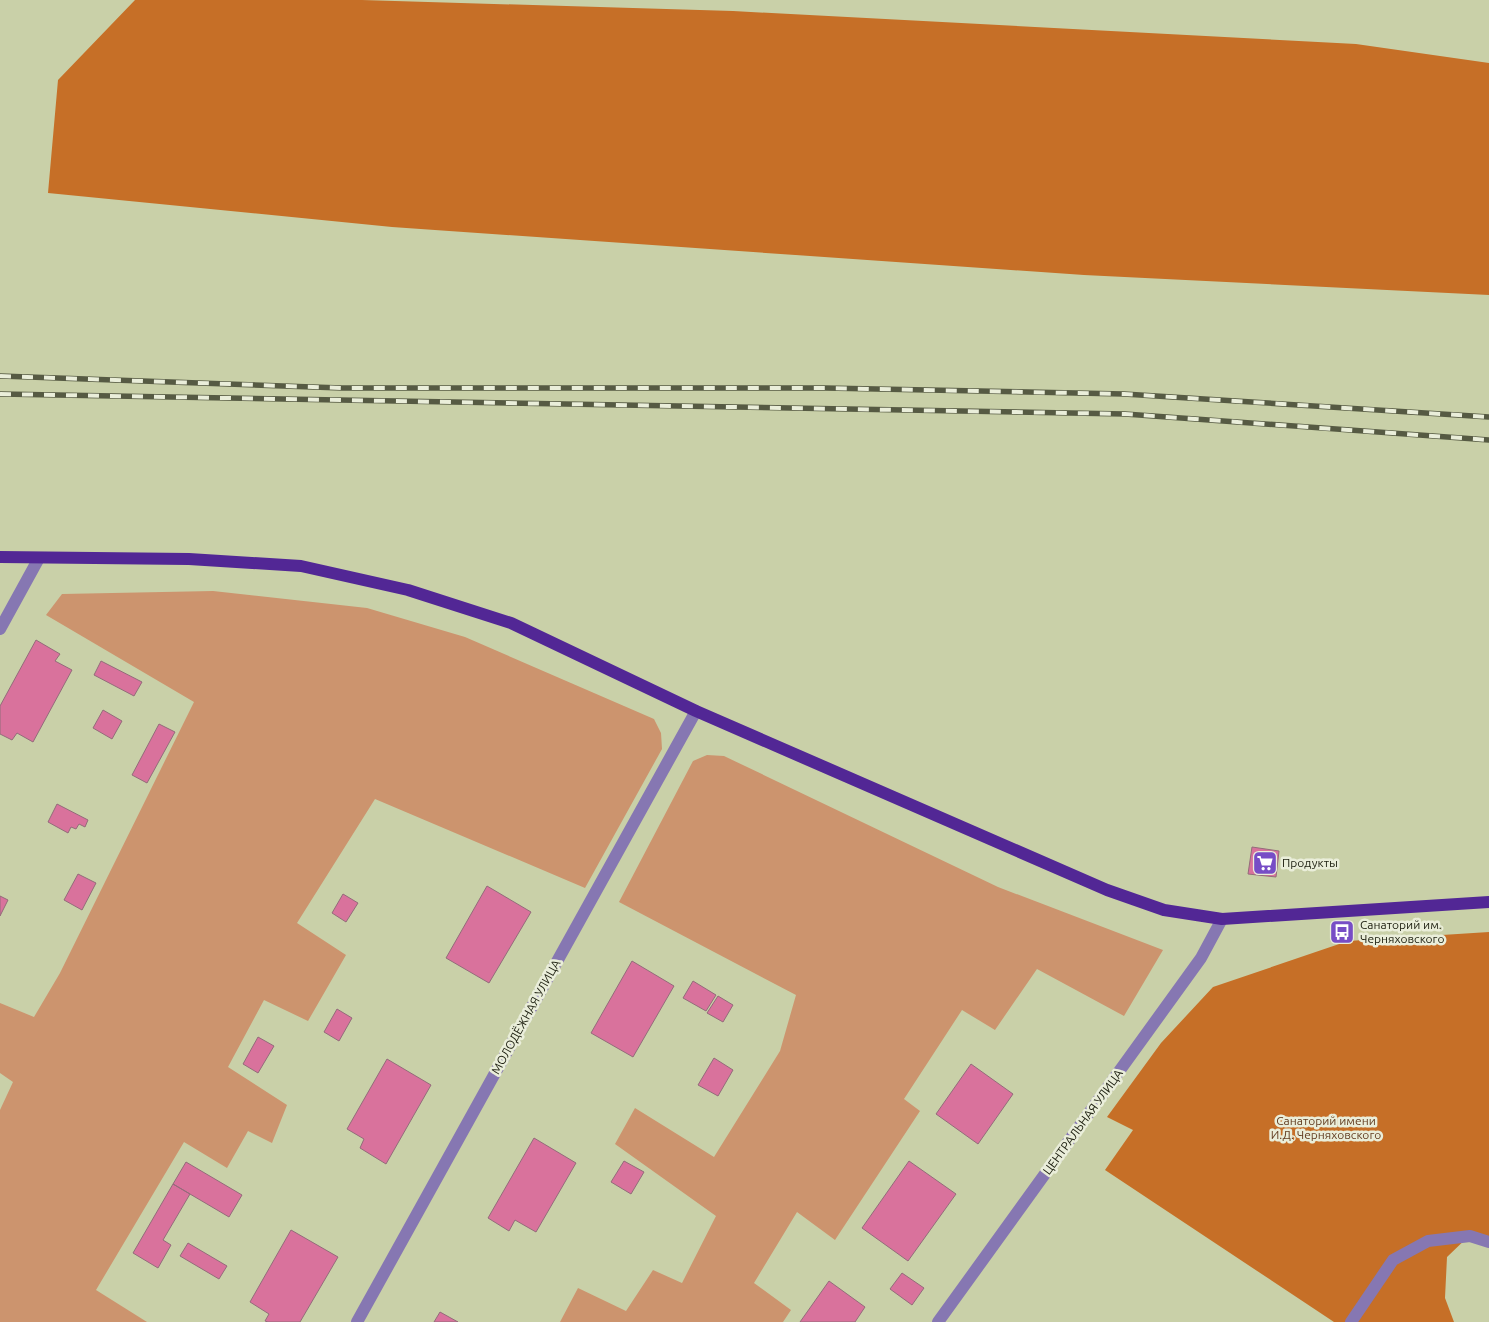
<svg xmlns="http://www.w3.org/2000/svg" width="1489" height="1322" font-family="Ubuntu,sans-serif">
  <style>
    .green { fill: #cc946e }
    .forest { fill: #c66f27 }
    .building { fill: #d9729c; stroke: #936c7a }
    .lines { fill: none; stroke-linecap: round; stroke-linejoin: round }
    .minor { stroke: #8677b2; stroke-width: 12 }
    .major { stroke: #522795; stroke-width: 12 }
    .rail-casing { stroke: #565a43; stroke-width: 5.5 }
    .rail { stroke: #eaeeda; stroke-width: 4; stroke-dasharray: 11; stroke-linecap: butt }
    .labels { text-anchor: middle; stroke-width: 5; stroke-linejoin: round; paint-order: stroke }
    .poi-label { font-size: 12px; fill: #222415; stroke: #eaeeda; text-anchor: start }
    .street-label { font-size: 12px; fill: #222415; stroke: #eaeeda }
    .park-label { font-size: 12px; fill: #623d21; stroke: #eaeeda }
  </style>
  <rect width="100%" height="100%" fill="#c9d0a8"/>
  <path class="green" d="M213,591L367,608L465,637L654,719L661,733L662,749L585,888L375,799L297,923L346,955L308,1021L264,1000L228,1067L287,1105L272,1143L248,1131L227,1168L184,1142L96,1290L147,1322H0V1110L13,1082L0,1073V1003L34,1017L60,973L194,702L46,615L62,594Z
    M707,755L724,756L998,887L1163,950L1124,1016L1037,969L995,1030L962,1010L904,1099L920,1111L835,1240L797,1212L754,1283L791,1310L783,1322H560L578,1288L626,1311L653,1270L682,1283L716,1216L615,1144L635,1108L714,1157L780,1051L796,995L619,902L693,761Z"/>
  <path class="forest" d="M135,0H362L733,11L1356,44L1489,63V295L1084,275L392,227L48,193L58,80Z
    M1489,932V1238L1472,1233L1447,1257L1445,1298L1454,1322H1334L1105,1170L1133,1130L1107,1117L1161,1043L1213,987L1348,941Z"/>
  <path class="building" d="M36,640L60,654L55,661L72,670L33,742L17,733L12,740L0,734V706Z
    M101,661L142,682L134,696L94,675Z
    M103,710L122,721L112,739L93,728Z
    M159,724L175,732L147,783L132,775Z
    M57,804L88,820L85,827L79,824L76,829L71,827L68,833L48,822Z
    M1252,847L1279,851L1276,877L1248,874Z
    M78,874L96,883L82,910L64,900Z
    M487,886L531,912L489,983L446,958Z
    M343,894L358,903L346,922L332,913Z
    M0,896L8,900L0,916Z
    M632,961L674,986L633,1057L591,1033Z
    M693,981L716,995L706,1011L683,998Z
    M718,996L733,1005L723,1022L707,1013Z
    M337,1009L352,1018L339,1041L324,1032Z
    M258,1037L274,1046L258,1073L243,1064Z
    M714,1058L733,1070L718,1096L698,1085Z
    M387,1059L431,1085L386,1164L360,1148L364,1139L347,1129Z
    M971,1064L1013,1094L978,1144L936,1114Z
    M534,1138L576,1163L536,1232L515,1220L509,1231L488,1218Z
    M624,1161L644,1172L631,1194L611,1182Z
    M909,1161L956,1194L908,1261L862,1228Z
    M186,1162L242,1195L229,1217L173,1184Z
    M173,1184L190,1194L163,1240L171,1245L158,1268L133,1253Z
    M291,1230L338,1257L300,1322H268L265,1321L269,1314L250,1302Z
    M188,1243L227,1266L219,1279L180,1256Z
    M902,1273L924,1288L912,1305L890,1289Z
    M829,1281L865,1307L855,1322H800Z
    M440,1312L458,1322H434Z"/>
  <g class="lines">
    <path class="minor" d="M0,629L39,558
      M357,1322L696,711
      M938,1322L1201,958L1222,919
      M1351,1322L1393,1260L1428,1241L1470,1236L1489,1242"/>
    <path class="major" d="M0,557L189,559L301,566L408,590L511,623L696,711L1107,890L1164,910L1222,919L1489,902"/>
    <defs>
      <path id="rail" d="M0,376L342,388H825L1124,394L1489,417
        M0,394L1125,414L1489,440"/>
    </defs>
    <use href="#rail" class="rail-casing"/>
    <use href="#rail" class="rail"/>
  </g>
  <defs>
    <symbol id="supermarket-square" viewBox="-11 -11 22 22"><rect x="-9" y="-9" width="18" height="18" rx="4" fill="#774dc6" stroke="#eaeeda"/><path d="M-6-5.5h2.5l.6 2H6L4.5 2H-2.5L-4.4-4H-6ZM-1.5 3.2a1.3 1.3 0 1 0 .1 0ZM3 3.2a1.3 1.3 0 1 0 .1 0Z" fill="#fff"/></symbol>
    <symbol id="bus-square" viewBox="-11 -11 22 22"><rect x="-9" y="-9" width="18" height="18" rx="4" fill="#774dc6" stroke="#eaeeda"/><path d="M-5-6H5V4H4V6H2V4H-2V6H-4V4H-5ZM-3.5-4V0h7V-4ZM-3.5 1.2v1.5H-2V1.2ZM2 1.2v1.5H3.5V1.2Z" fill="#fff"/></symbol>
  </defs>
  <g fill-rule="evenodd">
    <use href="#supermarket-square" x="1251" y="849" width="28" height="28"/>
    <use href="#bus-square" x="1328" y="918" width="28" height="28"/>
  </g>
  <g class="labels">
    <g class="poi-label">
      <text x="1282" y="867">Продукты</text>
      <text x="1360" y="929">Санаторий им.<tspan x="1360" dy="14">Черняховского</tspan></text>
    </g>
    <g class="street-label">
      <text transform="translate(526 1017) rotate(-61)" y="4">МОЛОДЁЖНАЯ УЛИЦА</text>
      <text transform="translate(1083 1122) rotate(-54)" y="4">ЦЕНТРАЛЬНАЯ УЛИЦА</text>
    </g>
    <g class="park-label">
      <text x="1326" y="1125">Санаторий имени<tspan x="1326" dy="14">И.Д. Черняховского</tspan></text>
    </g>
  </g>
</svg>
